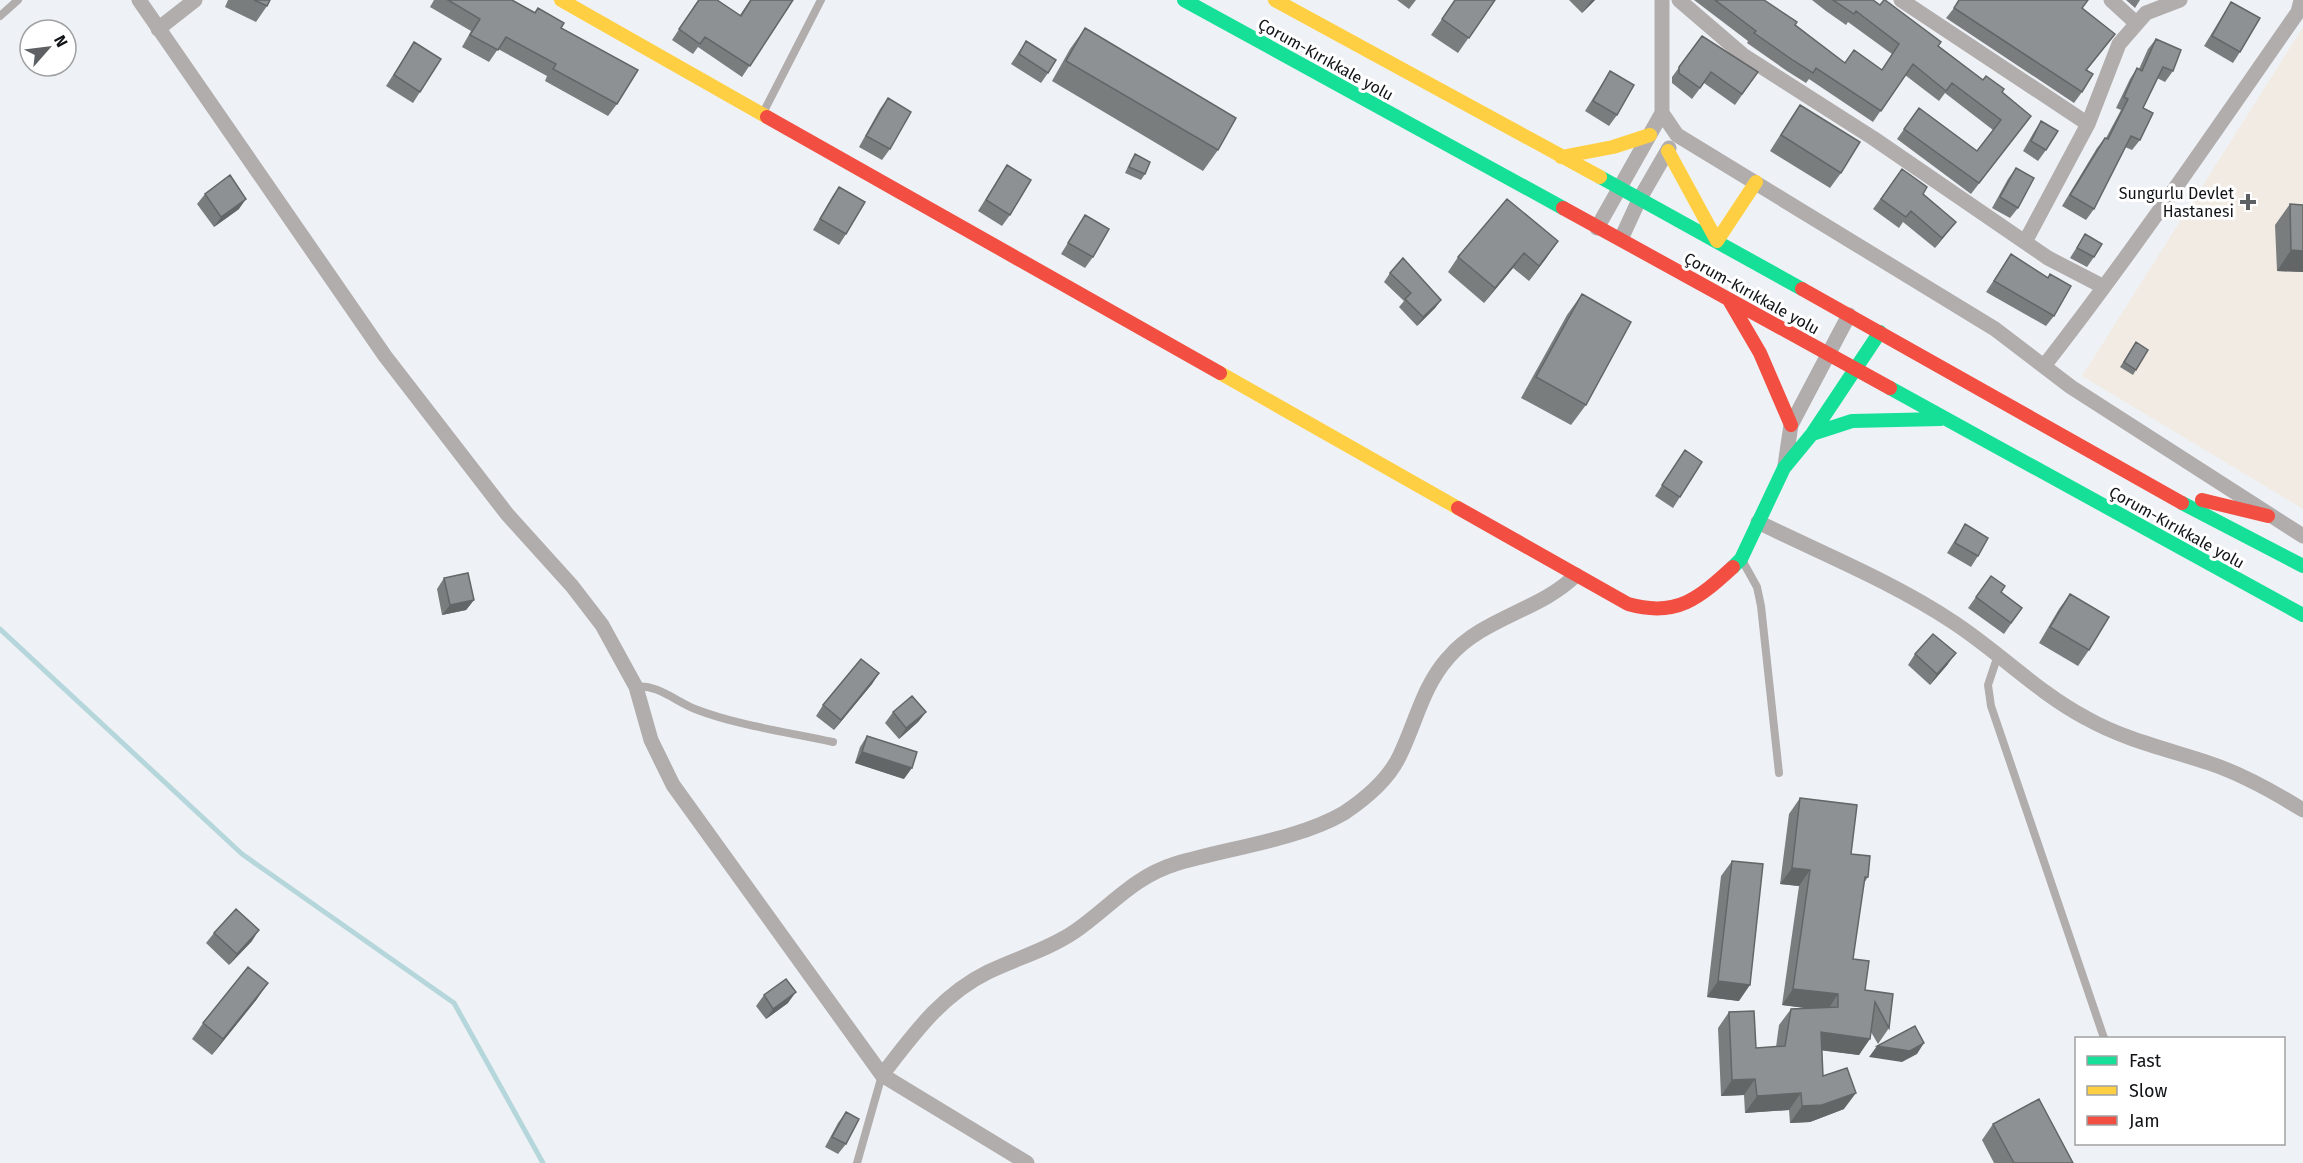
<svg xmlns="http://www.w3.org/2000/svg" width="2303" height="1163" font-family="'Fira Sans',sans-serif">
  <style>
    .medical { fill: #f2ebe3 }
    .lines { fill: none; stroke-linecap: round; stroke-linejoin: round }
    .stream { stroke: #b5d6db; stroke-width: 5 }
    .lane { stroke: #b2adad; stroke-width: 8 }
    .street { stroke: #b2adad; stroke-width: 15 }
    .fast { stroke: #16e098; stroke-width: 14 }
    .slow { stroke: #ffcf43; stroke-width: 14 }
    .jam { stroke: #f24e42; stroke-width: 14 }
    .wall { fill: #7a7d7e }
    .shaded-wall { fill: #636667 }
    .building { fill: #8e9193; stroke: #636667; stroke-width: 1.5 }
    .poi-dot { fill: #5e6164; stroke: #fff; stroke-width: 2 }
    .labels { text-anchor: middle; stroke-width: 6; stroke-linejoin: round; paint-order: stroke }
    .street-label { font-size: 16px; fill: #111316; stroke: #fff }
    .poi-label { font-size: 16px; fill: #111316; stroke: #fff; text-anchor: end }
  </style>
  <rect width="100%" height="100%" fill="#eef2f6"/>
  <path class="medical" d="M2303,27V509L2082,376Z"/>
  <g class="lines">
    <path class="stream" d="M0,629L242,854L454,1003L543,1163"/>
    <path class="lane" d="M0,16L18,0
      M763,113L821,0
      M1742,560L1757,587L1761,606L1779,773
      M1998,655L1988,685L1991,706L2104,1038
      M636,687C655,683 677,702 695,709C739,726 788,732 833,742
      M857,1163L882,1075"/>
    <path class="street" d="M139,0L385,356L507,514L572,586L602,625L636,687L651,740L673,785L882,1075L1027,1163
      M1679,0L1743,55L1873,138L2048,258L2104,287
      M1901,0L2088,124
      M2111,0L2136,23
      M158,29L195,0
      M1662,113L1677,135L1995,329L2071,387L2303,536
      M1597,228L1662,113V0
      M1621,239L1639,200L1669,148
      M2025,242L2088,124L2119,44L2146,13L2180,0
      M2044,366C2133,252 2215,131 2298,12L2301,0
      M1785,465L1791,425L1849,315
      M1758,522C1823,554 1893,582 1953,622C1999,652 2037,692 2086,718C2125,740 2167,749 2209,763C2242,774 2274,792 2303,810
      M882,1075C913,1035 941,995 988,972C1017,958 1047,950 1074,932C1109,908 1133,877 1175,864C1227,848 1298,840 1344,813C1365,799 1389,779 1400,755C1416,722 1423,686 1448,658C1483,617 1540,611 1576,575"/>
    <path class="fast" d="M1184,0L1563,208
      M1600,177L1802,289
      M1890,388L2303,615
      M1812,434L1852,421L1941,419
      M2182,503L2303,566
      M1733,567L1741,559L1784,468L1812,434L1880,332"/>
    <path class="slow" d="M561,0L767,117
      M1275,0L1600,177
      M1668,151L1717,241L1756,182
      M1561,157L1613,147L1650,135
      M1220,373L1458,508"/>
    <path class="jam" d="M767,117L1220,373
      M1563,208L1890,388
      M1802,289L2182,503
      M1729,300L1760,353L1791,425
      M2202,500L2268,516
      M1458,508L1628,604C1677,618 1699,598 1733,567"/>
  </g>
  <path class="wall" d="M228,0H270L267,6L256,22L225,7Z
    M434,0H512L535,12L538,8L561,28L617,104L608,116L545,81L547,76L498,49L489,62L462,47L471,31L430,7Z
    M698,0L740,15L750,0H793L742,77L698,47L693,54L672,40Z
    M1397,0H1416L1409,9Z
    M1455,0H1495L1458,53L1431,35Z
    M1569,0H1595L1582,13Z
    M1694,0H1764L1845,63L1882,70L1892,54L1848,22L1846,25L1826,11L1812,0H1873L1939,46L1983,80L2002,92L2023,126L1971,194L1897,139L1919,108L1977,151L1993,130L1945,93L1939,101L1905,75L1873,122L1809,79L1806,83L1787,71L1747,43L1748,41Z
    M2126,0H2140L2135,8Z
    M2231,2L2240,52L2233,63L2204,46L2224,13Z
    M1954,8H2082L2115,34L2087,70L2082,92L2074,103L1946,18Z
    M1085,28L1218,150L1203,171L1052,81L1070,49Z
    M1702,36L1758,72L1735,105L1704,83L1692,99L1672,83V77Z
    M2156,39L2173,71L2165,82L2157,78L2143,108L2140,140L2132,150L2125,147L2094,209L2086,220L2062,206L2097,148L2105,138H2106L2121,110L2116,108L2130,79L2137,68L2139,69L2148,49Z
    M1026,41L1048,73L1041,83L1011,64Z
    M414,42L420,92L413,103L386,86Z
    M1610,71L1617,115L1609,126L1585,111Z
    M888,98L890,149L882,160L859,147L880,109Z
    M1800,105L1841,173L1830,188L1770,151L1789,121Z
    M2041,121L2046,150L2038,161L2023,151L2034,132Z
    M1135,154L1145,174L1141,180L1125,173L1131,160Z
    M1007,165L1010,215L1002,226L978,211Z
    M2016,168L2018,208L2010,218L1992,208L2008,179Z
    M1902,169L1923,194L1956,222L1935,248L1903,222L1899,228L1873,209Z
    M839,187L846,234L839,245L813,230L832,197Z
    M205,194L239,209L214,227L197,204Z
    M1507,199L1547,257L1529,281L1513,268L1484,303L1448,272L1458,257Z
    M2290,204L2303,205V272L2277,271L2275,225Z
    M1085,215L1093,257L1085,268L1061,254Z
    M2085,234L2094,257L2087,267L2070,258Z
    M2011,254L2054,316L2046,326L1986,292Z
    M1390,273L1441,300L1435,308L1417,326L1399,307L1404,301L1384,282Z
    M1582,294L1586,405L1571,425L1521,398L1567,315Z
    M2132,348L2136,370L2133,375L2120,367Z
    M1685,450L1680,497L1673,508L1655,496Z
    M1965,524L1978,556L1971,567L1947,553L1958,535Z
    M1991,576L2001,592L2022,608L2004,634L1968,608Z
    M444,578L474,600L466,610L442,615L437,589Z
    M2070,594L2089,650L2078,666L2039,643L2059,609Z
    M1915,654L1948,664L1930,685L1908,665Z
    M879,673L872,684L834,730L816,716L823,705Z
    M893,712H926L918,722L899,739L885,723Z
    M867,736L904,779L855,763L860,747Z
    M1800,798L1851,854L1868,877L1864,883L1853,959L1865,990L1893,994L1889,1028L1878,1044L1871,1032L1859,1055L1822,1050L1823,1076L1844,1109L1810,1122L1790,1123L1789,1110L1745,1113L1744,1095L1721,1096L1718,1028L1729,1012L1756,1048L1776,1047L1779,1025L1791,1009L1807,1008L1782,1005L1799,886L1780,884L1789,814Z
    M1732,861L1739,1001L1707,997L1721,876Z
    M214,933L252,941L229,965L206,943Z
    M764,995L788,1003L766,1019L756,1006Z
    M257,999L212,1055L192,1039L203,1023Z
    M846,1112V1144L838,1154L825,1147L838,1123Z
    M1993,1124L2073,1163H1994L1982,1140Z"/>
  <path class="shaded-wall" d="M1592,0H1595L1582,13L1590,2Z
    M246,199L239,209L214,227L221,217Z
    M1956,222L1948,232L1935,248L1942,238Z
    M1558,241L1547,257L1529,281L1539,266Z
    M2291,250L2303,251V272L2277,271Z
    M1524,253L1513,268L1484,303L1495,288Z
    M1441,300L1435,308L1417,326L1423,317Z
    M474,600L466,610L442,615L450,605Z
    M1956,653L1948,664L1930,685L1937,674Z
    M879,673L872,684L834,730L841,720Z
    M926,712L918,722L899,739L906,728Z
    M862,752L912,768L904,779L855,763Z
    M1792,868L1810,870L1799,886L1780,884Z
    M259,930L252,941L229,965L237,954Z
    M1718,981L1750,985L1739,1001L1707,997Z
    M268,983L257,999L212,1055L223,1039Z
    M1793,989L1838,994L1827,1011L1782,1005Z
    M796,992L788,1003L766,1019L773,1009Z
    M1821,1032L1870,1039L1859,1055L1810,1049Z
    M1924,1043L1917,1054L1902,1062L1869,1057L1877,1046Z
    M1755,1079L1744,1095L1721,1096L1732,1080Z
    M1801,1093L1789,1110L1745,1113L1757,1096Z
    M1856,1093L1844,1109L1810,1122L1790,1123L1802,1106Z"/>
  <path class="building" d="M254,0H270L267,6Z
    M448,0H512L535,13L538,8L564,23L561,28L638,70L617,104L553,69L556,64L506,37L498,50L470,35L480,19Z
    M699,0H717L741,16L751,0H793L750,66L705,37L700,44L679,29Z
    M1455,0H1495L1469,38L1442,19Z
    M1715,0H1764L1797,22L1795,25L1845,63L1854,50L1882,70L1899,44L1856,11L1854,14L1833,0H1873L1880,5L1884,0H1885L1941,42L1938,46L1983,80L1986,76L2004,89L2002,92L2031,116L1979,183L1904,129L1919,108L1977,151L2001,120L1952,83L1946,91L1913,64L1881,111L1816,68L1813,73L1794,61L1754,33L1756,31Z
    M1959,0H2088L2082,8L2115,34L2086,70L2093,74L2082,92L1954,8Z
    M2231,2L2260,18L2240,52L2212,36Z
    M1085,28L1236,118L1218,150L1066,61Z
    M1702,36L1758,72L1742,94L1711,72L1700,88L1679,73V67Z
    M2156,39L2181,50L2173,71L2163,67L2143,108L2153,113L2140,140L2131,136L2094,209L2070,195L2105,138L2108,139L2128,99L2124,97L2137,68L2142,71Z
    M1026,41L1056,60L1048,73L1019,54Z
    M414,42L441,59L420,92L394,75Z
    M1610,71L1634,85L1617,115L1593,101Z
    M888,98L911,112L890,149L866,136Z
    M1800,105L1860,142L1841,173L1781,135Z
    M2041,121L2058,131L2046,150L2031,141Z
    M1135,154L1150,162L1145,174L1129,167Z
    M1007,165L1031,180L1010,215L986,200Z
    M2016,168L2034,178L2018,208L2000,197Z
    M1902,169L1927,187L1923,194L1956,222L1942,238L1911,211L1906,217L1881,199Z
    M230,175L246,199L221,217L205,194Z
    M839,187L865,202L846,234L820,219Z
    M1507,199L1558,241L1539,266L1524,253L1495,288L1458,257Z
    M2290,204L2303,205V251L2291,250Z
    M1085,215L1109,229L1093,257L1068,243Z
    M2085,234L2102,244L2094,257L2077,248Z
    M2011,254L2048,278L2050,274L2071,286L2054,316L1994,281Z
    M1403,258L1441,300L1423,317L1405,299L1411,293L1390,273Z
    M1582,294L1631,322L1586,405L1536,377Z
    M2136,342L2148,350L2136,370L2124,362Z
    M1685,450L1702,462L1680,497L1662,485Z
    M1965,524L1988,538L1978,556L1955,543Z
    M468,573L474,600L450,605L444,578Z
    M1991,576L2005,586L2001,592L2022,608L2011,623L1976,597Z
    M2070,594L2109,617L2089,650L2050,627Z
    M1933,634L1956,653L1937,674L1915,654Z
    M861,659L879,673L841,720L823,705Z
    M912,696L926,712L906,728L893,712Z
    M867,736L917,752L912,768L862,752Z
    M1800,798L1857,805L1851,854L1870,856L1868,877H1865L1853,959L1869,961L1865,990L1893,994L1889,1028L1875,1002L1870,1039L1821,1032L1823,1076L1847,1068L1856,1093L1822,1105L1802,1106L1801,1093L1757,1096L1755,1079L1732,1080L1729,1012L1754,1011L1756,1048L1785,1046L1791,1009L1838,1007V994L1793,989L1810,870L1792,868Z
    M1732,861L1763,864L1750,985L1718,981Z
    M236,909L259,930L237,954L214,933Z
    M248,967L268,983L223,1039L203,1023Z
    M786,979L796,992L773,1009L764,995Z
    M1915,1026L1924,1043L1910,1051L1877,1046Z
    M2039,1099L2073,1163H2014L1993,1124Z
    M846,1112L859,1119L846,1144L832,1137Z"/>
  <path class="poi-dot" d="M2245 193h6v6h6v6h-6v6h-6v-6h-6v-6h6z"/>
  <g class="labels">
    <g class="street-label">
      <text transform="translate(1326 59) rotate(29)" y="6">Çorum-Kırıkkale yolu</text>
      <text transform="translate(1752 293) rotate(29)" y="6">Çorum-Kırıkkale yolu</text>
      <text transform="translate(2177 527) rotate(29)" y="6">Çorum-Kırıkkale yolu</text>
    </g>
    <g class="poi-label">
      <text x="2234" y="199">Sungurlu Devlet<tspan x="2234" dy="18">Hastanesi</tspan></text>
    </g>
  </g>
  <rect x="2075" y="1037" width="210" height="108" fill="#ffffff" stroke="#a0a1a2" stroke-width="1.5"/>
  <rect x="2087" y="1056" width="30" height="9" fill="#16e098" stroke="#a0a1a2" stroke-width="1.5"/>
  <text x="2129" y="1067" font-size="18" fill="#111316">Fast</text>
  <rect x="2087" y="1086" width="30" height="9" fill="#ffcf43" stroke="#a0a1a2" stroke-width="1.5"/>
  <text x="2129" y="1097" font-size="18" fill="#111316">Slow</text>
  <rect x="2087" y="1116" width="30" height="9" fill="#f24e42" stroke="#a0a1a2" stroke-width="1.5"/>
  <text x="2129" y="1127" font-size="18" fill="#111316">Jam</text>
  <g transform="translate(48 48) rotate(62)"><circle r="28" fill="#ffffff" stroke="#a0a1a2" stroke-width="1.5"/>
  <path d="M0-4.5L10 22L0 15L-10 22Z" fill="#5e6164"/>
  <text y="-9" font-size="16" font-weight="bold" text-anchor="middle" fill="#111316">N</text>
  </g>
</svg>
